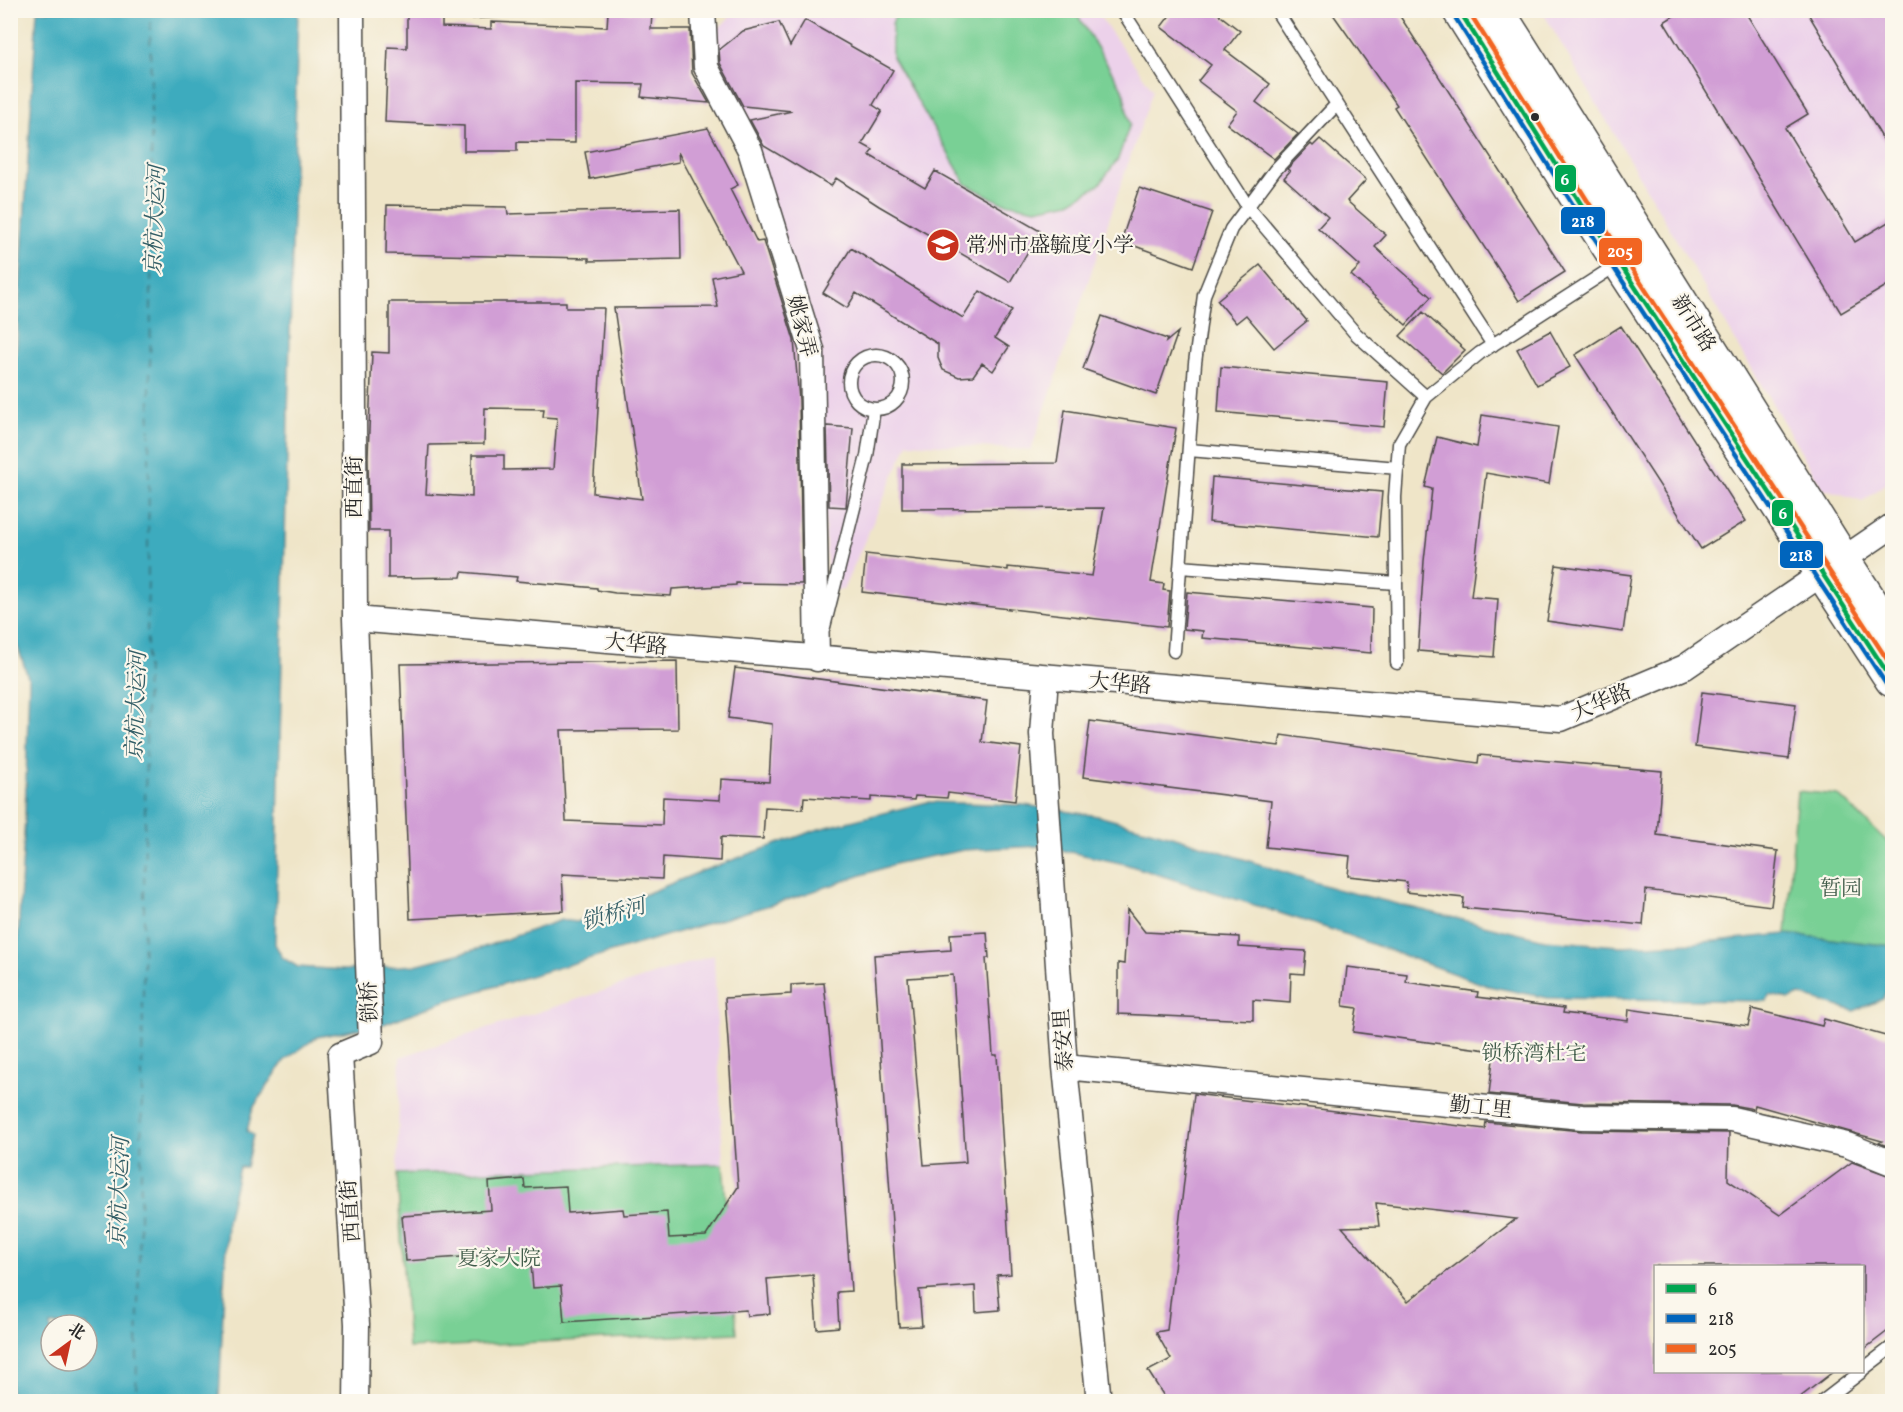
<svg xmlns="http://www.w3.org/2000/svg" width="1903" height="1412" font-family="Vollkorn,'Noto Serif SC',serif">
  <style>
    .built { fill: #ecd1ea }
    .green { fill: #79d095; stroke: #527e60; stroke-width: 1.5 }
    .water { fill: #3eabbe; stroke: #346b74; stroke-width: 1.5; fill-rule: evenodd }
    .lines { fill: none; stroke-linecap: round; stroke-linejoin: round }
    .ferry { stroke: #335e66; stroke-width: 1.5; stroke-dasharray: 8 6; stroke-linecap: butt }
    .building { fill: #d19ed5; fill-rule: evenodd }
    .lane-casing { stroke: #484743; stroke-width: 15 }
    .street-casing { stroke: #484743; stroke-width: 27 }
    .secondary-casing { stroke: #484743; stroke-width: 36 }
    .lane { stroke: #fff; stroke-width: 12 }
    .street { stroke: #fff; stroke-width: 24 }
    .secondary { stroke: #fff; stroke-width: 33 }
    .bus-1-casing { stroke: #fbf7ec; stroke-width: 9 }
    .bus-2-casing { stroke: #fbf7ec; stroke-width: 9 }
    .bus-3-casing { stroke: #fbf7ec; stroke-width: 9 }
    .bus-1 { stroke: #00a651; stroke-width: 4.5 }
    .bus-2 { stroke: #0065bd; stroke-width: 4.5 }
    .bus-3 { stroke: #f26522; stroke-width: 4.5 }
    .bus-dot { fill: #2b2b2b; stroke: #fbf7ec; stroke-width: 2 }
    .labels { text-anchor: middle; stroke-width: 4.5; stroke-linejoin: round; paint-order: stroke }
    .poi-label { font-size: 21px; fill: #2b2b2b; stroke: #fbf7ec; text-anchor: start }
    .street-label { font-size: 21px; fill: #2b2b2b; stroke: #fbf7ec }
    .park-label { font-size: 21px; fill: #425d4b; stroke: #fbf7ec }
    .water-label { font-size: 22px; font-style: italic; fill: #335e66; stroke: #fbf7ec }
    .line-badge { stroke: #fbf7ec; stroke-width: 2 }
    .badge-label { font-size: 16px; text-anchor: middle; font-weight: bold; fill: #fff }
  </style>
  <rect width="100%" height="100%" fill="#fbf7ec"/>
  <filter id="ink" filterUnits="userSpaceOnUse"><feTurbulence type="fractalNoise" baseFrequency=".0167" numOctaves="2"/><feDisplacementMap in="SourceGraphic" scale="12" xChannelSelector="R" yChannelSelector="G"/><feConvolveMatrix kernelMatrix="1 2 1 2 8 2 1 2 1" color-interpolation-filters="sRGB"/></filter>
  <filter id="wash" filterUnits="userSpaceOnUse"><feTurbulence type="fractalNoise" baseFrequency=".008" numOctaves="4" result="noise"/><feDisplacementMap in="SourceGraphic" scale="24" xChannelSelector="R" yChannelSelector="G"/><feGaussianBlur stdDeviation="1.35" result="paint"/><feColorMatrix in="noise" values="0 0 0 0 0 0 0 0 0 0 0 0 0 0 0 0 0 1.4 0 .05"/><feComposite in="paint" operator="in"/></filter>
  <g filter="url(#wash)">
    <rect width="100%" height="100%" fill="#efe5c8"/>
    <path class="built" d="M1095,10L1153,90L1031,450L908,443L843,590H828L817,346L711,69L719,28L736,11Z
      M1542,11H1892V479L1863,501L1822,488Z
      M714,955L723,1164L397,1174L400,1057Z"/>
    <path class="green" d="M898,10L1075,11L1123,90L1130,124L1118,159L1099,185L1070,202L1036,209L1000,202L966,184L892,57V24Z
      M1797,791L1838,795L1892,846V946L1786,934Z
      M723,1164L737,1333L408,1348L397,1174Z"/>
    <path class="water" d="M37,11H298L275,944L283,958L298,967L344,970L415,965L481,948L561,920L577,922L702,871L819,829L927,802L1024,805L1098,816L1179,838L1336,889L1545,940L1619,946L1693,943L1786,934L1892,946V994L1886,992L1883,999L1854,1011L1800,995L1790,999L1769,995L1767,1001L1548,998L1488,986L1333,930L1125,864L1042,846L964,850L898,863L787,900L442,1002L384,1024L317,1037L284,1061L253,1108L247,1131L253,1135L246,1167H239L227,1221L219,1401L11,1402L10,1072L25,818L29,680L11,627L10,453ZM51,1325H87V1361H51Z"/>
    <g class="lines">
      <path class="ferry" d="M136,1402L141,1171L152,208L150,10"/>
    </g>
    <g id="blocks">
      <path class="building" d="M407,10H442V27L491,29V22L607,27L608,12L652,13L651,29H690L692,73L709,103L641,97L643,84L575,83V143L517,142V151H464V126L385,122L388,47L407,48Z
        M1174,10H1213L1240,31L1225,50L1270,84L1256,102L1298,134L1274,159L1227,124L1237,111L1198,81L1211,65L1161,27Z
        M1330,10H1396L1565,272L1519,301L1394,107L1397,105Z
        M1683,10H1744L1808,114L1785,128L1855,242L1893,219V282L1841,313L1664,22Z
        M1806,10H1893V156Z
        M805,20L893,70L873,105L882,111L862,144L873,150L869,155L925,188L935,171L1040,231L1010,282L879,206L836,178L831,186L764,146L750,120L792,111L743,106L720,63L719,50L743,31L779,22L790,46Z
        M708,128L738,185L730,189L757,242L763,241L794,340L799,400L802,584L736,583V585L672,589L671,596L615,593L597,590V588L516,581L517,577L462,572L461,577L388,578V531H369L368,456L372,352L389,353V302H566V308H604L593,493L642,499L614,308L718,307L712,277L741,271L678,152L679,162L590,179L585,152ZM485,408L544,409L543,417L557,418L553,469L504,470V455H472V497L426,494L429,445L484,444Z
        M1320,139L1366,180L1347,201L1386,235L1375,247L1431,297L1406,325L1351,275L1360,266L1318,228L1328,217L1284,178L1290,171L1287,169L1311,144L1313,146Z
        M1139,188L1212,212L1193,267L1121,241Z
        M387,205L507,207L508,214L680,209L681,259L589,261V258L386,254Z
        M851,248L963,318L980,291L1012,310L995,338L1009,347L993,371L982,363L973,376L959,377L943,370L938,358V344L856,293L847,308L823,293Z
        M1260,265L1307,321L1274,348L1246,315L1236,323L1217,300Z
        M1423,312L1465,350L1442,373L1400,336Z
        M1102,316L1167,339L1166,342L1178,332L1156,395L1083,369Z
        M1621,326L1746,521L1701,549L1575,355Z
        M1550,331L1570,367L1537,385L1517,349Z
        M1221,367L1388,382L1384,427L1218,412Z
        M1065,410L1176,428L1151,582L1164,584L1163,590L1170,591L1167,627L862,592L866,554L1008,570V567L1092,576L1104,508L902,509V464L1057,463Z
        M1482,415L1558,427L1549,484L1486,473L1471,597L1498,599L1494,657L1418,651L1424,561L1432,489L1425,487L1437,437L1477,447Z
        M827,426L853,428L846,507L829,506Z
        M1212,477L1382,492L1378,537L1209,522Z
        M1556,565L1631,575L1623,632L1547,621Z
        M1187,592L1372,608L1371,653L1202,638L1203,631L1184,629Z
        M677,661L678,729L561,730L566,821L662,825L663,797L720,800L721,779L769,782L772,724L728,718L735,668L987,701L982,742L1021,747L1015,801L948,793L947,798L915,796L914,800L871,797V801L804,797L803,809L765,807L763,839L721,837L720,861L663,857L662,879L562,874L564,911L410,919L400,664Z
        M1702,692L1796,704L1789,759L1695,747Z
        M1090,721L1279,746L1281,735L1478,763L1479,755L1662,771L1657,835L1778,851L1771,906L1646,890L1643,925L1463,908L1464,898L1406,892L1407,882L1348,876L1350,856L1266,847L1271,801L1083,777Z
        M1127,909L1145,932L1239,937V947L1306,951L1304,974L1291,973L1290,1003L1253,1000V1020L1118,1014V963L1124,964Z
        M987,932L989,958H986L993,1055H997L1011,1274L997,1275L1000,1310L976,1312L975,1286L919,1290L922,1326L899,1327L874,955L951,950L950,934ZM953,975L966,1162L924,1165L908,978Z
        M1347,967L1407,974L1406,982L1478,992L1477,997L1564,1008L1563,1013L1628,1021L1629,1009L1748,1026L1752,1009L1822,1026L1824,1019L1893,1038V1148L1879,1143L1882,1141L1755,1105L1754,1109L1732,1105L1583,1103L1489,1094L1494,1051L1353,1032L1357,1008L1343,1006Z
        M824,983L840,1137L851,1291L837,1292L839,1327L817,1329L813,1275L767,1279L770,1314L747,1316L746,1310L564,1322L561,1286L533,1288L530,1252L406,1261L402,1216L491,1210L489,1182L524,1179L525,1188L566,1186L568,1213L623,1209L624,1215L667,1212L669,1238L706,1236L738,1187L725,998L791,994V985Z
        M1194,1094L1485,1129L1486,1122L1582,1131L1729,1133L1728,1180L1780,1215L1852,1162L1893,1177V1327L1863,1350V1266H1656V1371H1834L1795,1401H1167L1148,1371L1171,1359L1156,1332L1167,1330ZM1376,1203L1516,1219L1408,1301L1342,1227L1379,1226Z"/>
    </g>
  </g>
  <g filter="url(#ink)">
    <use href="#blocks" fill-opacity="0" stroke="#484743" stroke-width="1.5"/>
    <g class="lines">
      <defs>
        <path id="lane" d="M1122,10L1248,207L1355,333L1426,397
          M1276,10L1493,345
          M470,12L513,10
          M849 382a27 27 0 1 1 54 0a27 27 0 1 1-54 0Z
          M1189,450L1398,468
          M1180,567L1396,583
          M824,627L867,456L874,409
          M1174,651L1195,363L1204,295L1231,229L1275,170L1337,104
          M1397,663L1395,497L1399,444L1426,397L1480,353L1618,264
          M1862,1370L1892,1347
          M1822,1402L1861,1372"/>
        <path id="street" d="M352,10L355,619L371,1042L340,1055L357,1324L356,1402
          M703,10L706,67L750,150L812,350L817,659
          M355,619L1561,719L1685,667L1892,526
          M1046,677L1042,734L1065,1067L1099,1402
          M1065,1067L1582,1117L1732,1119L1847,1145L1892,1163"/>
        <path id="secondary" d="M1459,10L1586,212L1892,680
          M1497,10L1844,561L1892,634"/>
      </defs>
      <use href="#lane" class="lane-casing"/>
      <use href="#street" class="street-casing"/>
      <use href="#secondary" class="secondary-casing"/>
      <use href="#lane" class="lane"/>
      <use href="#street" class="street"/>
      <use href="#secondary" class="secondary"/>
      <defs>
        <path id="bus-1" d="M1459,10L1586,212L1892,680"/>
        <path id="bus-2" d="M1453,14L1580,216L1886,684"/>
        <path id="bus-3" d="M1468,10L1592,208L1892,667"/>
      </defs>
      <use href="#bus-1" class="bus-1-casing"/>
      <use href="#bus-2" class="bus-2-casing"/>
      <use href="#bus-3" class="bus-3-casing"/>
      <use href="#bus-1" class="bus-1"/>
      <use href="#bus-2" class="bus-2"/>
      <use href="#bus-3" class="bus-3"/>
    </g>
  </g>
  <defs>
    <symbol id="school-disc" viewBox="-11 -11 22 22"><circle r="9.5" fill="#c8321e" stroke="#fbf7ec"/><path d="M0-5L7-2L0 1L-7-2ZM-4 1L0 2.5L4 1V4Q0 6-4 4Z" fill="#fff"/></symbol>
  </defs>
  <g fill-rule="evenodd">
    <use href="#school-disc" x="924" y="226" width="38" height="38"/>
  </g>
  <circle class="bus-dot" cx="1535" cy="117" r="5"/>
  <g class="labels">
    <g class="poi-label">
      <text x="966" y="252">常州市盛毓度小学</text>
    </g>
    <g class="street-label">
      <text transform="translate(1694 323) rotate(58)" y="7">新市路</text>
      <text transform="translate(802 326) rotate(76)" y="7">姚家弄</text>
      <text transform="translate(354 487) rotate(-90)" y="7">西直街</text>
      <text transform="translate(636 644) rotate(5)" y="7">大华路</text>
      <text transform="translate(1120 683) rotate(5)" y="7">大华路</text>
      <text transform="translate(1601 702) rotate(-23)" y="7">大华路</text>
      <text transform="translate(369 1002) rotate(-93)" y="7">锁桥</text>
      <text transform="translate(1063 1040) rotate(-94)" y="7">泰安里</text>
      <text transform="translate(1481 1107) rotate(6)" y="7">勤工里</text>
      <text transform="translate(350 1211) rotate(-94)" y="7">西直街</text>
    </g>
    <g class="park-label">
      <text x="1841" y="895">暂园</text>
      <text x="1534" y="1060">锁桥湾杜宅</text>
      <text x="499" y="1265">夏家大院</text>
    </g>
    <g class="water-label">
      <text transform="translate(154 220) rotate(-88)" y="8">京杭大运河</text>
      <text transform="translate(135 706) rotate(-88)" y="8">京杭大运河</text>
      <text transform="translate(613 913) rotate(-16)" y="8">锁桥河</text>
      <text transform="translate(118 1192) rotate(-88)" y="8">京杭大运河</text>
    </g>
  </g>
  <g class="line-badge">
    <rect x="1554" y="164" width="23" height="29" rx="6" fill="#00a651"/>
    <rect x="1560" y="206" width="46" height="29" rx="6" fill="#0065bd"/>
    <rect x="1598" y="237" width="45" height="29" rx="6" fill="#f26522"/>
    <rect x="1771" y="499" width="23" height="28" rx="6" fill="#00a651"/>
    <rect x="1779" y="540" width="45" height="29" rx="6" fill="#0065bd"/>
  </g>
  <g class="badge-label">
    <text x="1565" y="185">6</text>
    <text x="1583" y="227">218</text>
    <text x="1620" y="257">205</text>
    <text x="1783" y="519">6</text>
    <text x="1801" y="561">218</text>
  </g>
  <rect width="1903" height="1412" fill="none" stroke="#fbf7ec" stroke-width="36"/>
  <rect x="1654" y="1265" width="210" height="108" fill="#fbf7ec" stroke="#a8a59f" stroke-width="1.5"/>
  <rect x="1666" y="1284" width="30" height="9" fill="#00a651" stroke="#a8a59f" stroke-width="1.5"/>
  <text x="1708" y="1295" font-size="18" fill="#2b2b2b">6</text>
  <rect x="1666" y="1314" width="30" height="9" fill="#0065bd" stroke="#a8a59f" stroke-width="1.5"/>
  <text x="1708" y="1325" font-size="18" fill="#2b2b2b">218</text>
  <rect x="1666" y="1344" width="30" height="9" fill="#f26522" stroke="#a8a59f" stroke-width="1.5"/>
  <text x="1708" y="1355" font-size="18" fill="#2b2b2b">205</text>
  <g transform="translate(69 1343) rotate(33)"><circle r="28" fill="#fbf7ec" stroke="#a8a59f" stroke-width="1.5"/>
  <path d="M0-4.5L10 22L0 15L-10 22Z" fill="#c8321e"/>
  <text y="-9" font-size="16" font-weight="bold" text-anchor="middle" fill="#2b2b2b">北</text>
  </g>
</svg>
